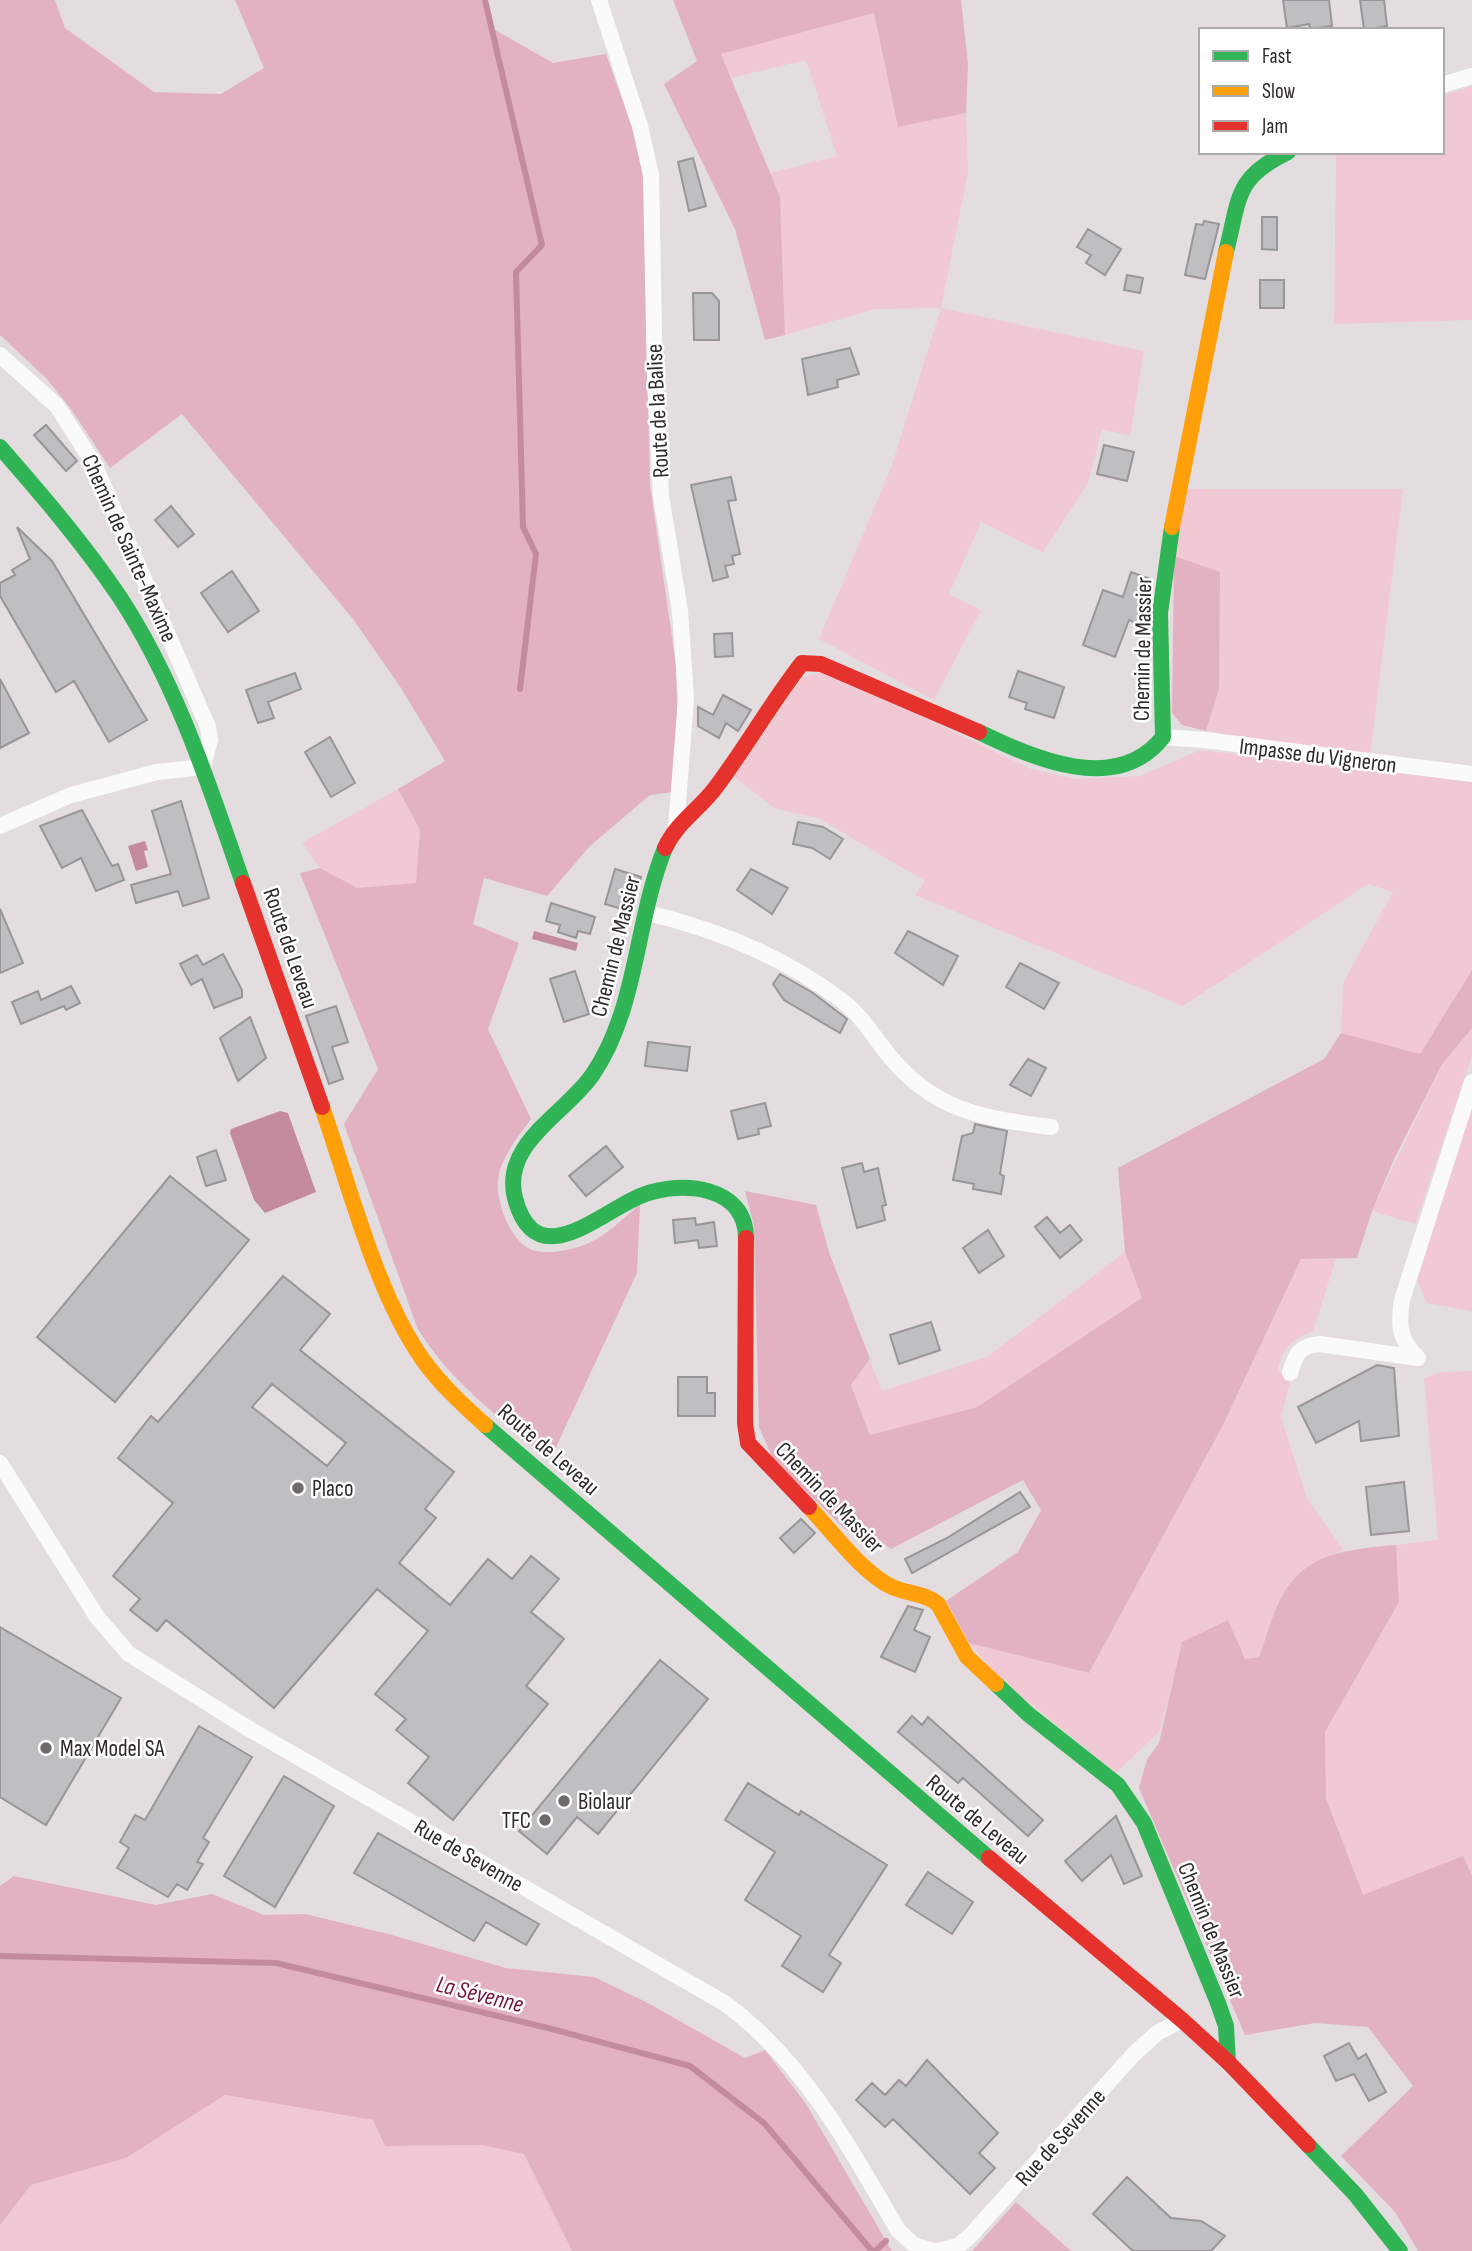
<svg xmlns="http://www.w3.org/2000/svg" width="1472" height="2251" font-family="'Sofia Sans Condensed',sans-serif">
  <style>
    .green { fill: #f0c9d5 }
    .forest { fill: #e2b2c2 }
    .water { fill: #c48b9f }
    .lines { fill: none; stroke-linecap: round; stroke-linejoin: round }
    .stream { stroke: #c48b9f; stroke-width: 6 }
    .building { fill: #bfbec0; stroke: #989698; stroke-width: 2; fill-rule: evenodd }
    .street { stroke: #fbfafa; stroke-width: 16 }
    .fast { stroke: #30b455; stroke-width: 16 }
    .slow { stroke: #ff9f0a; stroke-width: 16 }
    .jam { stroke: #e5322d; stroke-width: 16 }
    .poi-dot { fill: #6e696b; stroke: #fff; stroke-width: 2.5 }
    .labels { text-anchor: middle; stroke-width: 5; stroke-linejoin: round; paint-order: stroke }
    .street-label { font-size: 23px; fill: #2f2a2c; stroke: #fff }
    .poi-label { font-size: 23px; fill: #2f2a2c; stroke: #fff; text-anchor: start }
    .water-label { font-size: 24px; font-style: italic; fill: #741340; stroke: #fff }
  </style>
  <rect width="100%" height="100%" fill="#e4dddf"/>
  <path class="green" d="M874,13L898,127L966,113L968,172L941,308L1144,351L1130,436L1102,429L1088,483L1043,552L981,522L949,594L981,610L934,700L819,639L891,468L941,308L875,309L785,335L780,197L770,173L837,156L806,60L731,78L720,54Z
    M1472,86V320L1334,324L1336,152H1442V96Z
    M1188,489H1403L1370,755L1206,731L1219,689L1174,556Z
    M828,671L1031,769L1076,779L1140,776L1200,750L1472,782V970L1420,1054L1341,1033L1343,983L1393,892L1368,884L1183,1006L915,895L925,881L818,818L776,809L733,776L802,677Z
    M398,789L420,830L417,883L356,888L320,868L302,843Z
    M1472,1028V1056L1415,1224L1372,1211L1441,1066Z
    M1472,1105V1311L1427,1303L1417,1280Z
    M1125,1252L1143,1298L977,1407L870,1435L851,1385L870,1360L882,1391L987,1357Z
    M1301,1259H1336L1313,1331C1292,1339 1284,1346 1278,1369L1290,1382L1281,1417L1307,1498L1343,1550C1282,1575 1281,1601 1259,1657L1245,1659L1183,1642L1160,1731L1116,1773L1001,1680L969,1643L1089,1673L1222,1427Z
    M1472,1371V1875L1463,1856L1363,1896L1326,1798L1325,1732L1399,1602L1396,1545L1438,1540L1424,1378L1442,1372Z
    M225,2095L373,2120L385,2146L482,2145L524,2154L572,2251H0V2225L31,2185L126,2158Z"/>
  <path class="forest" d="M0,0H55L65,28L154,92L221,94L264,68L235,0H487L490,27L553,63L606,54L639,147L644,178L650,485L676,665L678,739L674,792L650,795L590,846L547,896L484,878L473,924L519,943L488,1029L531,1119C518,1137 501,1157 498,1180C495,1201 512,1247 536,1251C551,1254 570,1250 584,1245C604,1238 624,1218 640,1204L637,1273L550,1460C502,1419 449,1382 417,1327L344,1124L378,1069L300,873L320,868L357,888L416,883L420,830L398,789L445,761L401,688L353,619L182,414L110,468L71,409L46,378L0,335Z
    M673,0H961L968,64L966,113L898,127L874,13L721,54L780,197L785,335L765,340L735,229L664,84L697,61Z
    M1174,556L1220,572L1219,689L1206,731L1182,725L1172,713Z
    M1472,970V1028L1441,1066L1394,1159L1372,1211L1357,1258L1301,1259L1222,1427L1089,1673L969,1643L946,1601L1018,1552L1041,1510L1023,1480L891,1549L877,1539L847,1531L773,1459L759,1427L754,1226L745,1191L816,1205L829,1252L870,1359L851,1385L870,1435L977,1407L1142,1298L1125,1252L1118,1168L1324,1059L1341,1033L1420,1054Z
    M1396,1545L1399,1602L1325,1732L1326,1798L1363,1895L1463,1856L1472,1875V2251H1418L1395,2212L1341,2156L1413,2086L1368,2027L1315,2023L1245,2035L1139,1788L1147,1759L1159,1743L1182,1642L1228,1620L1245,1659L1259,1657C1267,1636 1273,1610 1285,1591C1309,1551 1354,1549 1396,1545Z
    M14,1876L156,1905L212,1894L264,1915L305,1914L388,1934L506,1968L594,1977L646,2002L745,2058L765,2050L806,2104L892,2251H572L524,2154L482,2145L385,2146L373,2120L225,2095L126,2158L31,2185L0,2225V1886Z
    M1016,2202L1071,2251H972Z"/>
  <path class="water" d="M145,841L148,850L144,851L148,867L136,871L128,846Z
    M534,931L578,943L576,951L532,939Z
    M280,1111L288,1113L316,1192L265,1213L254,1200L230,1133L231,1129Z"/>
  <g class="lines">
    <path class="stream" d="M485,0L542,245L516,272L523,527L536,554L520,689
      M0,1956L276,1963L548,2028L690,2066L764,2123L872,2251
      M875,2251L886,2241"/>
  </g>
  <path class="building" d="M1283,0H1329L1332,26L1310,29L1309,24L1287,28Z
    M1360,0H1384L1387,26L1364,30Z
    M693,158L706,206L689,211L678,162Z
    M1262,217H1277V250L1262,249Z
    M1204,221L1219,224L1205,279L1185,275L1196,224L1203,225Z
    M1088,229L1121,249L1105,275L1086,263L1091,255L1077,247Z
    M1127,275L1143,278L1140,293L1124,290Z
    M1260,280H1284V308H1260Z
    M693,293H712L719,301V340H694Z
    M850,348L859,374L837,380L838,387L808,395L802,359Z
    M46,425L77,461L66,471L34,435Z
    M1104,445L1134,452L1127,481L1097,474Z
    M731,477L736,500L728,501L740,554L732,556L734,564L725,566L728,577L713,581L691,485Z
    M171,506L194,534L178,547L155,520Z
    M17,527L52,561L147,720L109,742L74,681L56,692L0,596V583L15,575L12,570L30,559Z
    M232,571L259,611L228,632L201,593Z
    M1131,572L1150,579L1146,627L1129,620L1115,657L1083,645L1103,590L1123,597Z
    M732,633L733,656L715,657L714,634Z
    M1018,671L1064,687L1054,718L1025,709L1027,703L1009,697Z
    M295,673L301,689L268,702L274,718L258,723L246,690Z
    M0,679L29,733L0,748Z
    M723,695L751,710L738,731L726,723L719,738L698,726V707L713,715Z
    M330,737L355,783L331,797L305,752Z
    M181,801L209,898L183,906L178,891L136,903L131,885L171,874L152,811Z
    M82,810L112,866L118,864L124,880L96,891L81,858L62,868L40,826Z
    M798,822L823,827L843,839L830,859L812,848L793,844Z
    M615,869L641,877L635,899L625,896L622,909L605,904Z
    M751,869L788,888L772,914L737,890Z
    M551,903L595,917L590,934L578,931L576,938L558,932L560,925L546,921Z
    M0,909L23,963L0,973Z
    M908,931L958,956L943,985L895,953Z
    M223,954L242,990V997L214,1008L202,979L191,985L180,964L197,955L203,965Z
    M1020,963L1059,983L1044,1009L1006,987Z
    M575,971L589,1014L564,1022L550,979Z
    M780,974L813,993L847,1019L840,1033L784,1000L773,984Z
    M71,986L80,1003L66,1010L64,1006L21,1024L12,1002L38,991L41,1000Z
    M336,1006L348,1042L332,1047L343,1079L329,1084L306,1016Z
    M250,1017L266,1058L238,1081L220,1038Z
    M648,1042L690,1047L687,1071L645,1066Z
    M1028,1059L1046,1068L1031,1096L1010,1085Z
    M765,1103L771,1126L758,1129L759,1134L738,1139L731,1111Z
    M975,1124L1007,1131L1000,1174L1004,1176L1001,1194L973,1189L974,1184L953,1180L962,1136L973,1133Z
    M606,1146L623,1167L586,1196L569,1176Z
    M216,1150L226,1180L206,1186L197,1157Z
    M862,1163L864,1172L878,1168L886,1205L882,1206L885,1220L857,1228L842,1168Z
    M170,1176L249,1240L115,1402L37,1337Z
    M1047,1217L1060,1233L1070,1225L1082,1240L1060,1258L1035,1227Z
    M695,1218L696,1225L714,1222L717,1246L699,1248L698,1240L675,1243L673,1220Z
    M988,1230L1004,1256L979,1273L963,1248Z
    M283,1276L330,1314L300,1350L454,1472L425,1509L436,1518L399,1563L450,1605L488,1559L512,1579L531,1556L559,1579L531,1612L564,1639L526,1686L548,1704L453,1820L408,1783L429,1757L396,1730L406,1719L375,1694L428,1631L377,1589L274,1708L166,1620L157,1631L130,1610L140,1599L113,1576L173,1503L118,1458L151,1416L158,1422ZM272,1384L346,1443L327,1466L252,1407Z
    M931,1322L940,1350L899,1364L890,1335Z
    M1377,1365L1394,1368L1399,1436L1361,1441L1359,1421L1316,1443L1298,1407Z
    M678,1377H707V1393H715V1416H678Z
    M1404,1482L1409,1531L1371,1535L1366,1487Z
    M1020,1492L1030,1507L912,1573L905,1559L947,1538Z
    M801,1519L815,1533L794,1553L780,1538Z
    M908,1606L923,1610L914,1630L930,1637L915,1672L881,1657Z
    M0,1627L121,1698L46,1825L0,1797Z
    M660,1660L708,1699L598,1834L577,1817L547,1854L519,1831Z
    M912,1716L922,1725L928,1717L1043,1820L1028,1836L963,1778L958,1783L898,1732Z
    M199,1726L252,1757L203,1838L209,1842L197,1862L203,1864L187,1890L177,1884L168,1897L117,1868L129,1848L120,1842L135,1815L145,1820Z
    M284,1776L334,1806L275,1907L224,1876Z
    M748,1783L799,1815L801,1811L887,1865L829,1955L841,1963L823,1992L782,1966L801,1936L745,1900L775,1852L725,1820Z
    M1116,1816L1142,1876L1124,1884L1111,1855L1082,1881L1065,1861Z
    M378,1833L539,1924L526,1945L486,1922L474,1941L354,1873Z
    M928,1872L973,1902L952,1934L906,1905Z
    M1349,2043L1358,2059L1366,2054L1386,2092L1369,2101L1354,2074L1336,2081L1324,2056Z
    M927,2060L998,2133L979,2153L995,2168L970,2194L893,2119L885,2127L856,2100L872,2083L885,2095L899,2080L906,2086Z
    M1127,2177L1171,2218L1201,2221L1225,2236L1211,2251H1133L1093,2214Z"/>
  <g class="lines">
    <path class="street" d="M599,0L640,126L651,175L655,381L661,496L680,611L686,699L676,828
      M1442,85L1472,76
      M0,355L57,406L94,464L208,727L210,740L203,767L157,772L71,795L0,826
      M1163,737L1205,740L1472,774
      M648,913C718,930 783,956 841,1000C861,1015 872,1034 887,1053C933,1111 982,1118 1051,1127
      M1418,1358C1399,1340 1398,1325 1402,1300L1472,1082
      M1290,1373C1296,1354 1298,1346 1320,1344L1418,1358
      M0,1463L97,1617L129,1654L246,1727L726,2004C806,2064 849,2147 898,2230L914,2245L933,2251
      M937,2251L958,2246L970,2236L1133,2055L1157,2033L1182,2020"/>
    <path class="fast" d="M1226,252C1240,198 1234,178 1288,152
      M0,447C42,495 83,543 119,596C177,684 209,785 243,883
      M979,732C1033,758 1117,796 1163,737L1160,613L1172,527
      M665,848C635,922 638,1007 593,1074C567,1113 501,1143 515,1198C536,1278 602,1210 643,1195C682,1180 746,1186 746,1238
      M485,1425L989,1858
      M996,1684L1028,1714L1118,1785L1144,1823L1218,2003L1226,2026L1228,2062
      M1308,2145L1355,2194L1400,2251"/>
    <path class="slow" d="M1172,527L1226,252
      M322,1107C349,1184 376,1294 423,1360C440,1384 463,1405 485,1425
      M809,1507C831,1530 863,1574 892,1587C907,1594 925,1593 938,1604L967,1657L996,1684"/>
    <path class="jam" d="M665,848C677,822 700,809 716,787C746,747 771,703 802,663L821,664L979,732
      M243,883L322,1107
      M746,1238L745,1423L748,1443L809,1507
      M989,1858L1182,2020L1228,2062L1308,2145"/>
  </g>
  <g class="poi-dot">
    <circle cx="298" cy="1488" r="7"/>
    <circle cx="46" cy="1748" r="7"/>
    <circle cx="564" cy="1801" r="7"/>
    <circle cx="545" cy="1820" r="7"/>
  </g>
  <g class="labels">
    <g class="street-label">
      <text transform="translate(657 411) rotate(-93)" y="8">Route de la Balise</text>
      <text transform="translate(130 548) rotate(66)" y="8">Chemin de Sainte-Maxime</text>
      <text transform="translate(1142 649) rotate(-89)" y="8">Chemin de Massier</text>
      <text transform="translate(1318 755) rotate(7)" y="8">Impasse du Vigneron</text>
      <text transform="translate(615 946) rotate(-76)" y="8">Chemin de Massier</text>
      <text transform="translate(291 948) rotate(71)" y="8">Route de Leveau</text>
      <text transform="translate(549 1449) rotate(41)" y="8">Route de Leveau</text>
      <text transform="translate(830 1497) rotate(46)" y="8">Chemin de Massier</text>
      <text transform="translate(978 1819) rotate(40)" y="8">Route de Leveau</text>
      <text transform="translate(469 1855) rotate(30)" y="8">Rue de Sevenne</text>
      <text transform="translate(1212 1930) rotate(68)" y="8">Chemin de Massier</text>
      <text transform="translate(1060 2137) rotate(-48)" y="8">Rue de Sevenne</text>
    </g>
    <g class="poi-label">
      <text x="312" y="1496">Placo</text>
      <text x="60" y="1756">Max Model SA</text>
      <text x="578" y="1809">Biolaur</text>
      <text x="531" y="1828" text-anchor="end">TFC</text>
    </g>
    <g class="water-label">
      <text transform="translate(480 1994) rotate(14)" y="8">La Sévenne</text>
    </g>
  </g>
  <rect x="1199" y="28" width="245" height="126" fill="#ffffff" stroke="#acaaab" stroke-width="2"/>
  <rect x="1213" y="51" width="35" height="10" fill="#30b455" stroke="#acaaab" stroke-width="2"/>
  <text x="1262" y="63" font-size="21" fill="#2f2a2c">Fast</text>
  <rect x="1213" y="86" width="35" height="10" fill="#ff9f0a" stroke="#acaaab" stroke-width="2"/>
  <text x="1262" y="98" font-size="21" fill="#2f2a2c">Slow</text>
  <rect x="1213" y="121" width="35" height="10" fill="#e5322d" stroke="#acaaab" stroke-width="2"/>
  <text x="1262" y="133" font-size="21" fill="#2f2a2c">Jam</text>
</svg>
